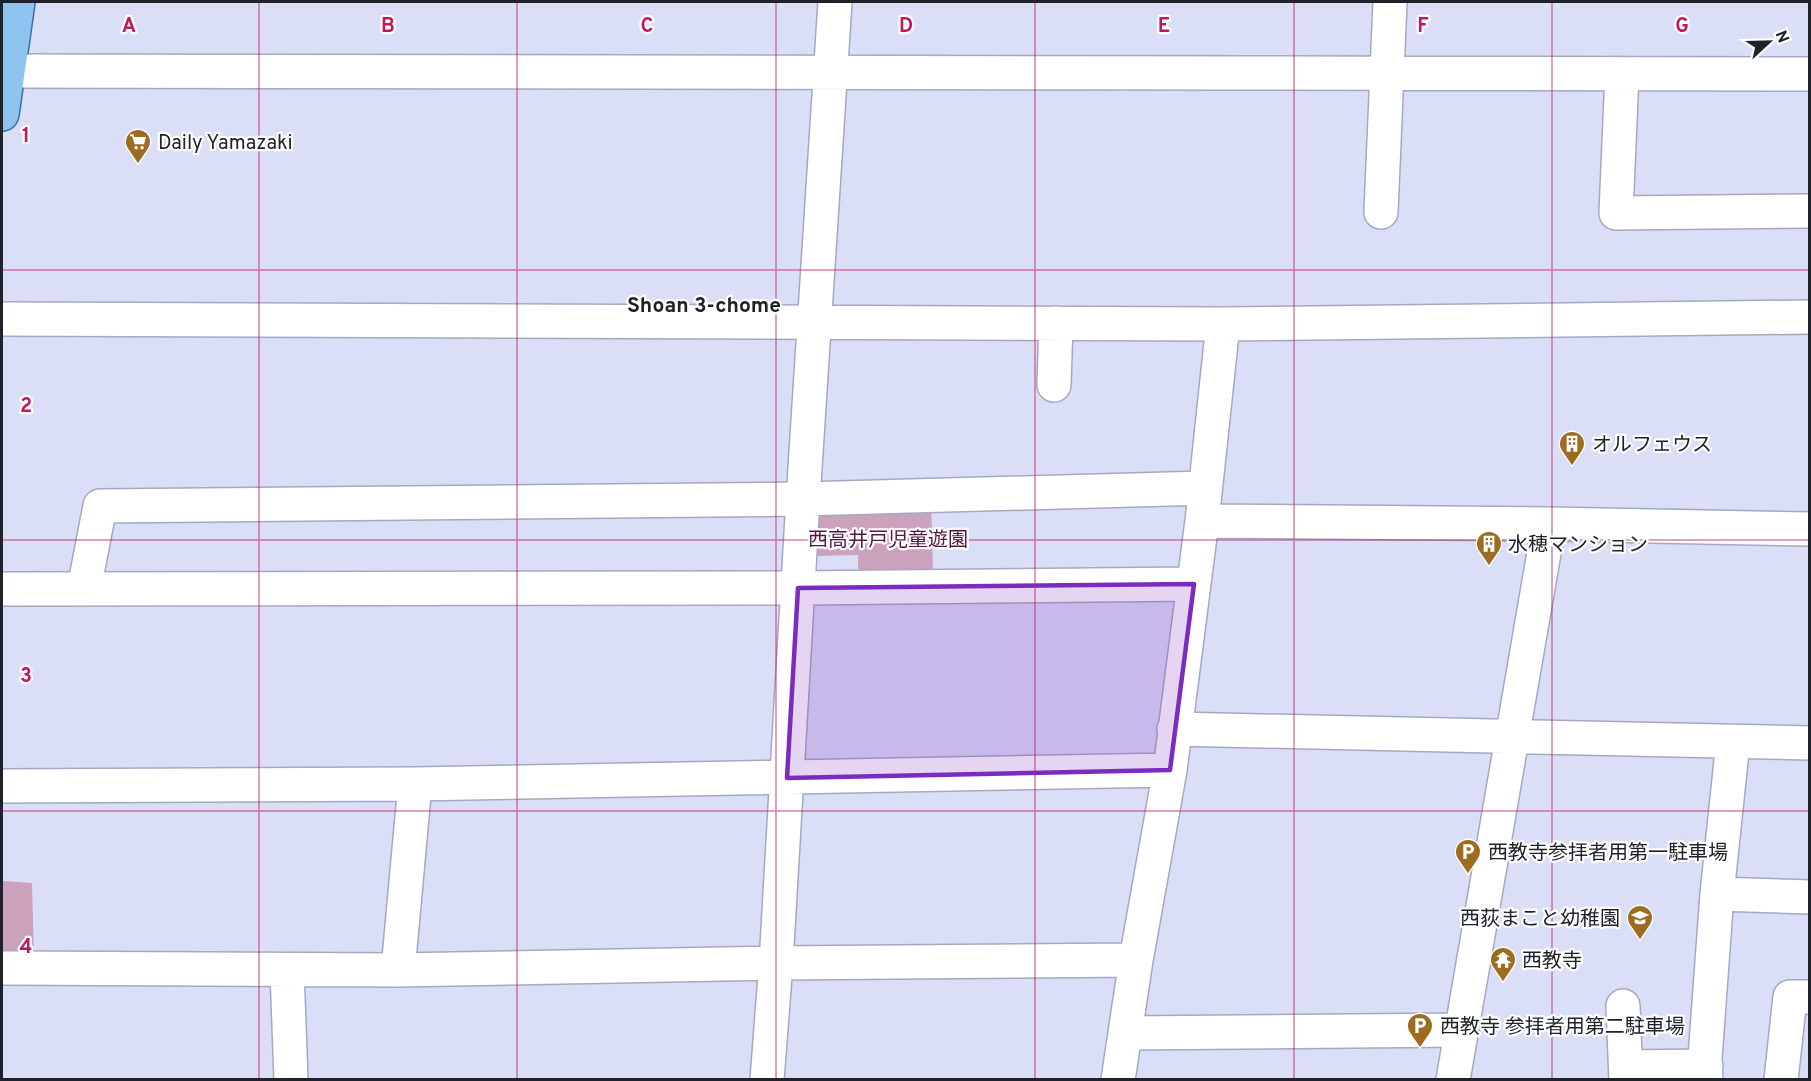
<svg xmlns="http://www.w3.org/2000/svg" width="1811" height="1081" font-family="Overpass,'Noto Sans JP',sans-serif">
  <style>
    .green { fill: #cba1bb }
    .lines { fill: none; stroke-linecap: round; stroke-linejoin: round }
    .minor-casing { stroke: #a5a9c0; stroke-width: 36 }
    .major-casing { stroke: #3872a5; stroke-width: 36 }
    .minor { stroke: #fff; stroke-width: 33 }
    .major { stroke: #8fc4f1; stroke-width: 33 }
    .marked { fill: #7b2cbf; fill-opacity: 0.2; stroke: #7b2cbf; stroke-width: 4.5; stroke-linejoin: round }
    .grid { fill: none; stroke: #c2185b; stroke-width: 1.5; stroke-opacity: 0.55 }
    .labels { text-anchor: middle; stroke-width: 4.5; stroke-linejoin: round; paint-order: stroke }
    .poi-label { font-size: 20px; fill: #20222b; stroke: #fff; text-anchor: start }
    .park-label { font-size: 20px; fill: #531542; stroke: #fff }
    .neighbourhood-label { font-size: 21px; font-weight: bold; fill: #20222b; stroke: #fff }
    .grid-label { font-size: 20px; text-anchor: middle; font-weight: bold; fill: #c2185b; stroke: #fff; stroke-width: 4.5; stroke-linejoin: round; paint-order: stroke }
  </style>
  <rect width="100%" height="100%" fill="#dadef7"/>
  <path class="green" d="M931,503L933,573L858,574V555L812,556L811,504Z
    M2,881L32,883L34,959L2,958Z"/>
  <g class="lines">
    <defs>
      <path id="minor" d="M8,71L1810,74
        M1622,74L1616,213L1810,211
        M1381,212L1390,2
        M2,319L1223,324L1810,317
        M1054,385L1056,323
        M1202,521L1549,524L1810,529
        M2,589L798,588L1194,584
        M84,589L100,506L803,499L1205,488
        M1174,729L1810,743
        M2,786L415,784L1170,770
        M1717,894L1810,897
        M2,968L398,970L776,963L1136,960
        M287,970L291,1080
        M398,970L415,784
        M1623,1006L1626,1080
        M1126,1033L1462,1030
        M1626,1067L1706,1066
        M767,1080L776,963L803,499L835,2
        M1118,1080L1136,960L1170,770L1202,521L1223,324
        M1453,1080L1549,524
        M1706,1080L1705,1058L1717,894L1733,742
        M1781,1080L1790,997H1810"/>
      <path id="major" d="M2,114L18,2"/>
    </defs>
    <use href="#minor" class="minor-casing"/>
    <use href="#major" class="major-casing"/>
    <use href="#minor" class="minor"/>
    <use href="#major" class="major"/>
  </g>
  <path class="marked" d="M1194,584L1170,770L787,778L798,588Z"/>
  <path class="grid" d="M259,2V1080M517,2V1080M776,2V1080M1035,2V1080M1294,2V1080M1552,2V1080M2,270H1810M2,540H1810M2,811H1810"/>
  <defs>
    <symbol id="supermarket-pin" viewBox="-11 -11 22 30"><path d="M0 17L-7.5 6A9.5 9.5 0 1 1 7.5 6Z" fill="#9d6c20" stroke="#fff"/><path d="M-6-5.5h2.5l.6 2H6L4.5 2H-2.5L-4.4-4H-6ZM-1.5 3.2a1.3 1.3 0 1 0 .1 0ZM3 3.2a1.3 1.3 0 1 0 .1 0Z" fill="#fff"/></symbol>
    <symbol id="building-pin" viewBox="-11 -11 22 30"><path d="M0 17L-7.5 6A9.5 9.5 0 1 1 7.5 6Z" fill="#9d6c20" stroke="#fff"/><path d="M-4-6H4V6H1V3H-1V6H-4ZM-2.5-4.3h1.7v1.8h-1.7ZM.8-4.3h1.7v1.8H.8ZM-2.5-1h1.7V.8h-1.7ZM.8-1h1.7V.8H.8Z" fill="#fff"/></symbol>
    <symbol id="parking-pin" viewBox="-11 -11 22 30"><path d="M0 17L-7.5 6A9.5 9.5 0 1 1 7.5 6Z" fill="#9d6c20" stroke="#fff"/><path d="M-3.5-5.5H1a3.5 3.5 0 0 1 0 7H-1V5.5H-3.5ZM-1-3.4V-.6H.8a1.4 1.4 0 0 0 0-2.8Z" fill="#fff"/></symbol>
    <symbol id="school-pin" viewBox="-11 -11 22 30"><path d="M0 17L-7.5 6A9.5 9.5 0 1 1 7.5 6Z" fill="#9d6c20" stroke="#fff"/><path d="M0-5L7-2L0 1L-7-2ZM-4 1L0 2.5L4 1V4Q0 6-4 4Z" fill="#fff"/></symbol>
    <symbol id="temple-pin" viewBox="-11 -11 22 30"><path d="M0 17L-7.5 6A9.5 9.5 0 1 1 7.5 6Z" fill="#9d6c20" stroke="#fff"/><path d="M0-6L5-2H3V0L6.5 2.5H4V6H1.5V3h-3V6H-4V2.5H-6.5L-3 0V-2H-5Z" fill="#fff"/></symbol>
  </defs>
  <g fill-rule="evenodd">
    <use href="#supermarket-pin" x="123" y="127" width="30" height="40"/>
    <use href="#building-pin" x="1557" y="429" width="30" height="40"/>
    <use href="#building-pin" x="1474" y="529" width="30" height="40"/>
    <use href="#parking-pin" x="1453" y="837" width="30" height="40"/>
    <use href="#school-pin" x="1625" y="903" width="30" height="40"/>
    <use href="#temple-pin" x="1488" y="945" width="30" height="40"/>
    <use href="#parking-pin" x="1405" y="1011" width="30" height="40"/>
  </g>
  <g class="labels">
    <g class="poi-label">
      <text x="158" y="149">Daily Yamazaki</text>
      <text x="1592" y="451">オルフェウス</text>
      <text x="1508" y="551">水穂マンション</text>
      <text x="1488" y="859">西教寺参拝者用第一駐車場</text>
      <text x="1620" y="925" text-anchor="end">西荻まこと幼稚園</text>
      <text x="1522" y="967">西教寺</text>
      <text x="1440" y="1033">西教寺 参拝者用第二駐車場</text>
    </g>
    <g class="park-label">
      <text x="888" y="546">西高井戸児童遊園</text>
    </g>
    <g class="neighbourhood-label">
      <text x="704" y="312">Shoan 3-chome</text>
    </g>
  </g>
  <g class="grid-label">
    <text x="129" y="32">A</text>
    <text x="388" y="32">B</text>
    <text x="647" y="32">C</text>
    <text x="906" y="32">D</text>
    <text x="1164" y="32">E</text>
    <text x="1423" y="32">F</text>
    <text x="1682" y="32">G</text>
    <text x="26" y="142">1</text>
    <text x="26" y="412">2</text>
    <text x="26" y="682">3</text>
    <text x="26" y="953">4</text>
  </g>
  <rect width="1811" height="1081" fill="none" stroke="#20222b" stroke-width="6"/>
  <g transform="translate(1769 42) rotate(68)" stroke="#ffffff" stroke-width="4.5" paint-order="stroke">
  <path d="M0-4.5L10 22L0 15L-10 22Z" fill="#20222b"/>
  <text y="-9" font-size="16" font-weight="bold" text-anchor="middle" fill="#20222b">N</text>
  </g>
</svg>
